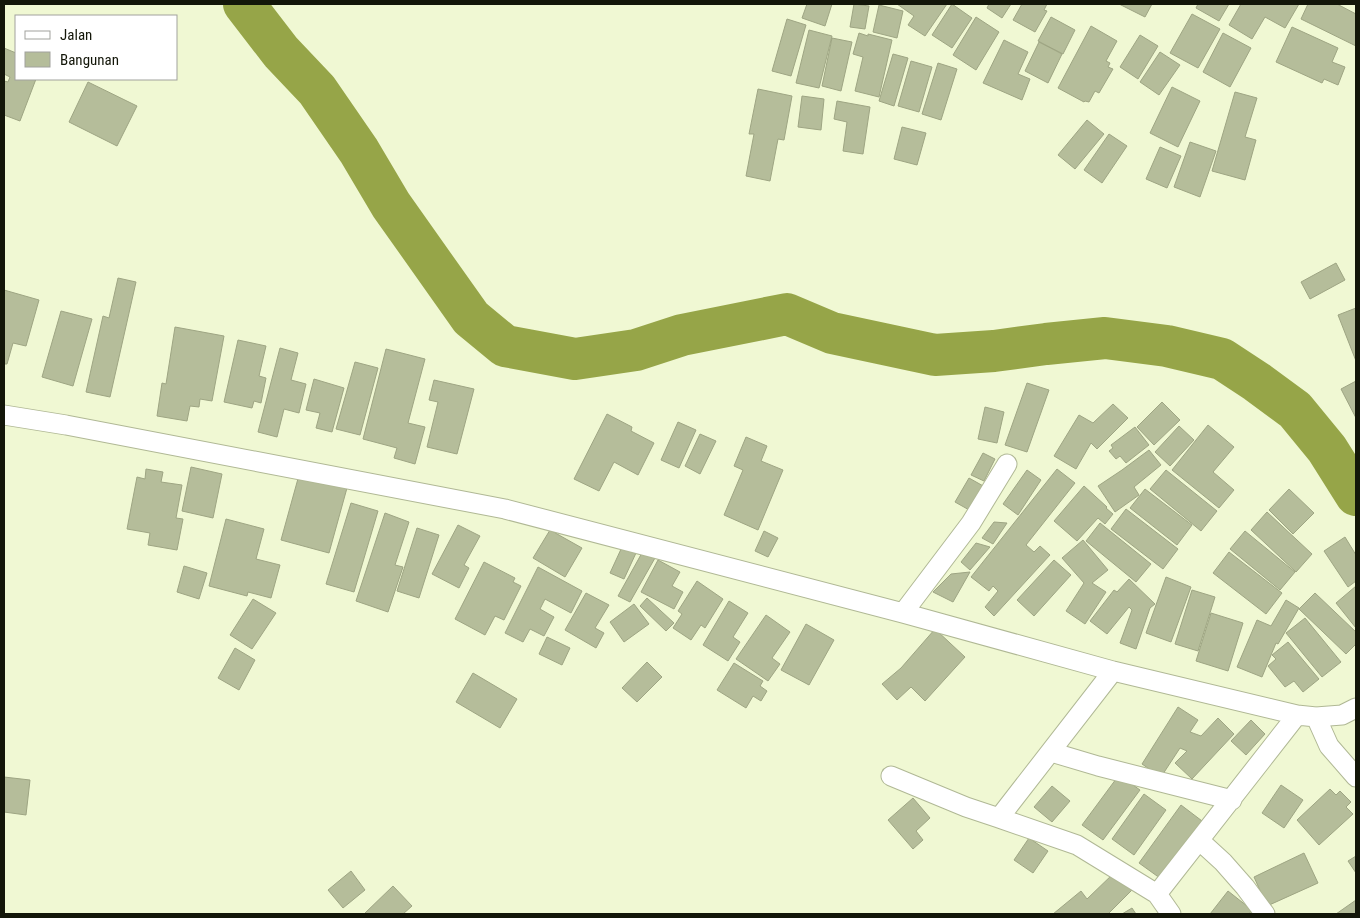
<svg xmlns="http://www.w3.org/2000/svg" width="1360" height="918" font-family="'Roboto Condensed',sans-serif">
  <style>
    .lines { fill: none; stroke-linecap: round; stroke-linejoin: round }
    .river { stroke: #96a548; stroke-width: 42 }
    .building { fill: #b5bd9a; stroke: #9ea583 }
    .street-casing { stroke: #b0b895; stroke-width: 21 }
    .street { stroke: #fff; stroke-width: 19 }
  </style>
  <rect width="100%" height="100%" fill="#f0f8d3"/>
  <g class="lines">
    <path class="river" d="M244,4L281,52L317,90L359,151L391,205L471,318L505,346L575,359L636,350L682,335L787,314L832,333L935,355L994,351L1046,344L1105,338L1167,346L1222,359L1257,382L1295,410L1327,449L1356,495"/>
  </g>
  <path class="building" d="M807,4H832L825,26L802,18Z
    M854,4L869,6L865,29L850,27Z
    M897,4H947L925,36L908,25L914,16Z
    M952,4L972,18L952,48L932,35Z
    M989,4H1011L1002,18L987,8Z
    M1022,4H1047L1044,10L1047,11L1035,32L1013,20Z
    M1119,4H1152L1145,17Z
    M1198,4H1229L1219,21L1196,8Z
    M1241,4H1299L1285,28L1265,17L1252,39L1229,25Z
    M1308,4H1337L1356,14V46L1301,19Z
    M879,5L903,11L897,38L873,32Z
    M1192,14L1220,29L1198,68L1170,53Z
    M976,17L999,32L976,70L953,55Z
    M1051,17L1075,30L1063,54L1038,41Z
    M787,19L806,25L791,76L772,71Z
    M1091,26L1117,41L1106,61L1110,63L1108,67L1113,69L1099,93L1095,91L1089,102L1085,101L1084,102L1058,88Z
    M1292,27L1338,48L1332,62L1345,67L1338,85L1324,79L1322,83L1276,62Z
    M809,30L832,36L819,88L796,83Z
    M859,33L868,36V34L892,40L879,97L855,91L863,57L853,54Z
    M1223,33L1251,48L1230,87L1203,72Z
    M1140,35L1158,46L1138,79L1120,67Z
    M832,38L852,42L841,91L822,86Z
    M1004,40L1028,52L1018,74L1030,79L1022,100L983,83Z
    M1039,42L1062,54L1048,83L1025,71Z
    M4,48L16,53V79H36L20,121L4,115V81L8,82L10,77L4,74Z
    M1160,52L1180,65L1159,95L1140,82Z
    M893,54L908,58L894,106L879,101Z
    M911,61L932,67L919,112L898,106Z
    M938,63L957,69L941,120L922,114Z
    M88,82L137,106L117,146L69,122Z
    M1172,87L1200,101L1178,147L1150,133Z
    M758,89L792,96L784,140L778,139L770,181L746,176L754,134H749Z
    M1235,92L1257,98L1245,137L1256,140L1245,180L1212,171Z
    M802,96L824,99L821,130L798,127Z
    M837,101L870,107L863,154L843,151L847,122L834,119Z
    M1087,120L1104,134L1075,169L1058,155Z
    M902,127L926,133L917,165L894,159Z
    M1109,134L1127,146L1102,183L1084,170Z
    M1190,142L1216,151L1200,197L1174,187Z
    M1160,147L1181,156L1167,188L1146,179Z
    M1336,263L1345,280L1310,299L1301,282Z
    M118,278L136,282L110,397L86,392L103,316L109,318Z
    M4,290L39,300L26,346L13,343L7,364H4Z
    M1356,308V361L1338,315Z
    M61,311L92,319L73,386L42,377Z
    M175,327L224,336L212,401L200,399L199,407L190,406L187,421L157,416L162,383L166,384Z
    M238,340L266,346L259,376L266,378L261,403L254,401L252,408L224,402Z
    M280,348L298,353L291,380L306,384L299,413L284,409L277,437L258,432Z
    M386,349L425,359L408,423L425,427L415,464L394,458L397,448L363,439Z
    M355,362L378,368L360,435L336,429Z
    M314,379L344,388L332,432L316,428L320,413L306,410Z
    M434,380L474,389L457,454L427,447L438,402L429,400Z
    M1356,381V418L1341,389Z
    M1027,383L1049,390L1027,452L1005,445Z
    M1162,402L1180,420L1154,445L1137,427Z
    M1113,404L1128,418L1097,449L1091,443L1076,469L1054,456L1079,415L1093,423Z
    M985,407L1004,412L997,443L978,439Z
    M607,414L632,427L631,431L654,443L638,475L614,462L599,491L574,479Z
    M678,422L696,430L679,468L661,460Z
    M1208,425L1234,447L1213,472L1234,490L1219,508L1172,470Z
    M1179,426L1194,440L1170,466L1155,452Z
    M1135,427L1149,445L1126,463L1120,456L1116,459L1109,451L1113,448L1111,445Z
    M700,434L716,441L700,474L685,466Z
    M746,437L767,446L761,461L783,470L758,530L724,515L743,470L734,466Z
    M1149,450L1161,465L1134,487L1139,495L1115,512L1098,486L1122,470Z
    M983,453L995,459L984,481L971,475Z
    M191,467L222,474L213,518L182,511Z
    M146,469L163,472L161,482L182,485L176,518L183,519L177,550L148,545L150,533L127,529L137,477L145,479Z
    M1057,469L1075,483L1026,545L1034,552L1040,546L1050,555L994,616L985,607L998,591L993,586L989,591L971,577Z
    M1027,470L1041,480L1018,515L1003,504Z
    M1166,470L1217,511L1201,531L1150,489Z
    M299,475L347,488L329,553L281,540Z
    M969,478L985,487L971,511L955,502Z
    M1084,486L1107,507L1106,508L1113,514L1105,524L1098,518L1077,541L1054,521Z
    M1145,489L1192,525L1177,545L1130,508Z
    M1289,489L1314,513L1293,534L1269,510Z
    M351,503L378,511L354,592L326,584Z
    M1126,509L1178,549L1163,569L1111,529Z
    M1267,512L1312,554L1296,572L1251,530Z
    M385,513L409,522L395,565L403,567L388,612L356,601Z
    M226,519L264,529L256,559L280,565L271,598L248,592L247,596L209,586Z
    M994,522L1007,523L993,544L982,538Z
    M1100,523L1151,564L1136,582L1086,541Z
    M458,525L480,536L464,565L469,568L459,588L432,574Z
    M417,528L439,535L419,598L397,591Z
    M550,530L582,548L565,577L533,558Z
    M764,531L778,538L768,557L755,551Z
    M1245,531L1295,572L1280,590L1230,549Z
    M1345,537L1356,555V581L1348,587L1324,551Z
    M1083,540L1108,570L1092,583L1106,592L1085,624L1066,611L1084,583L1062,558Z
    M976,543L990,547L970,570L961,562Z
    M622,547L636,553L624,579L610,573Z
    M643,551L655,558L630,602L618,596Z
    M1229,552L1282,593L1266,614L1213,573Z
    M658,560L680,572L672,586L683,592L674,609L641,592Z
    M1054,560L1071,575L1034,616L1017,600Z
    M484,562L515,578L513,582L521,586L504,620L495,616L485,635L455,619Z
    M184,566L207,573L199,599L177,592Z
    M538,567L582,591L571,613L545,599L540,609L554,617L544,636L530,629L523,642L505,633Z
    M970,572L953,602L933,592L951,574Z
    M1166,577L1191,587L1171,642L1146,633Z
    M1129,579L1155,604L1150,608L1136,649L1120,643L1132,610L1129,607L1107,634L1090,621L1114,590L1117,592Z
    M697,581L723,599L705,628L701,625L691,640L673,628L682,614L678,611Z
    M1356,586V628L1336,603Z
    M1192,590L1215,597L1198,651L1175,644Z
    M586,593L609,605L595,628L604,633L596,648L565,630Z
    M1315,593L1356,632V644L1346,654L1299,609Z
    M647,598L674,623L666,631L640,606Z
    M253,599L276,613L252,649L230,635Z
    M1286,600L1299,608L1278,644L1276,643L1262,677L1237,667L1257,620L1271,626Z
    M729,601L748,613L733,637L740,642L728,661L703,645Z
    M634,604L649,624L624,642L610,622Z
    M1211,613L1243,623L1228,671L1196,661Z
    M766,615L790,632L772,658L780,664L768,681L736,659Z
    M1305,618L1341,662L1322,677L1286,633Z
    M806,624L834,640L809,685L781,670Z
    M935,629L965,657L925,701L911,687L897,700L882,684L901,668Z
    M547,637L570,648L562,665L539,654Z
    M1288,642L1319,679L1303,692L1294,681L1285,687L1268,666L1276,659L1272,655Z
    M235,648L255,660L239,690L218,678Z
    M647,662L662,677L637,702L622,688Z
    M734,663L763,681L760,686L767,691L761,701L753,696L746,708L717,690Z
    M473,673L517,699L500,728L456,702Z
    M1178,707L1198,720L1190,732L1201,736L1218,718L1234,734L1192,779L1175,763L1187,751L1180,748L1161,777L1142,764Z
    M1251,720L1265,734L1246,755L1231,741Z
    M1119,775L1140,790L1103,840L1082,825Z
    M4,777L30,780L26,815L4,812Z
    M1281,785L1303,800L1284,828L1262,813Z
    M1052,786L1070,801L1052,822L1034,807Z
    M1330,789L1336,795L1340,791L1351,802L1346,807L1353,814L1319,845L1297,820Z
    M1144,794L1166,810L1134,855L1112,839Z
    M913,798L930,818L916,831L923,840L913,849L888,820Z
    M1181,805L1206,824L1164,881L1139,863Z
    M1029,838L1048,851L1033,873L1014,860Z
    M1304,853L1318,883L1267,906L1254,877Z
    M1356,856V873L1348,861Z
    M351,871L365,890L343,908L328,890Z
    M1115,872L1132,890L1108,914H1053L1081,891L1087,899Z
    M393,886L412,906L403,914H364Z
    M1228,891L1252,910L1249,914H1210Z
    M1356,900V914H1336Z
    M1132,908L1136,914H1122Z"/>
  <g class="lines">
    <defs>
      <path id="street" d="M4,415L66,425L505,509L903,613L1113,671L1297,715L1316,717L1342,715L1356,708
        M903,613L971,523L1007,464
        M1316,717L1329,746L1356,777
        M1051,752L1098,766L1232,800
        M891,776L966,807L999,818L1113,671
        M999,818L1077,845L1157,894L1171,914
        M1200,841L1223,862L1245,887L1265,914
        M1157,894L1297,715"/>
    </defs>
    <use href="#street" class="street-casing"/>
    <use href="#street" class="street"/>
  </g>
  <rect width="1360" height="918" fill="none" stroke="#131609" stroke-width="10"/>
  <rect x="15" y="15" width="162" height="65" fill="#ffffff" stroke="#a1a29d"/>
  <rect x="25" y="31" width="25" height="8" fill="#ffffff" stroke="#a1a29d"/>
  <text x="60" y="40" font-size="15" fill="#131609">Jalan</text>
  <rect x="25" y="52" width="25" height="15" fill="#b5bd9a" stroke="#a1a29d"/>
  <text x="60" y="65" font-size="15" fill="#131609">Bangunan</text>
</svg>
